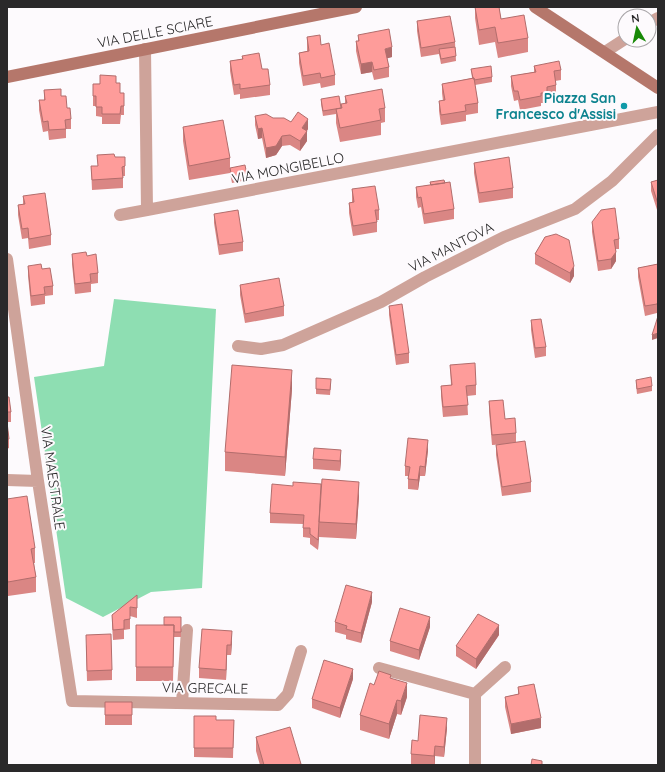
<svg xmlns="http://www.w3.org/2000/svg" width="665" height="772" font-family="Quicksand,sans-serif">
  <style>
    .green { fill: #8edeb2 }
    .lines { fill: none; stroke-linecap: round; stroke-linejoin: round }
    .street { stroke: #cea39a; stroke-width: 12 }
    .secondary { stroke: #b5776b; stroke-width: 12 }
    .wall { fill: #da8684 }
    .shaded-wall { fill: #b26d6c }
    .building { fill: #fe9c9a; stroke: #b26d6c }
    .culture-dot { fill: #0f9aa8; stroke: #fdfafd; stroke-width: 1.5 }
    .labels { text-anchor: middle; stroke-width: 4; stroke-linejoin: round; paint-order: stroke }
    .street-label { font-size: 14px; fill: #2a292a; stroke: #fdfafd }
    .culture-label { font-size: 14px; font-weight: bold; fill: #0d838f; stroke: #fdfafd; text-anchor: end }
  </style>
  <rect width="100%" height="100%" fill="#fdfafd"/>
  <path class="green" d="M114,299L216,309L202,588L151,592L103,617L66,598L34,377L104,366Z"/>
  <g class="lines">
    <path class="street" d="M649,23L658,18
      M145,49L147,210L658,112
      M605,52L625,39
      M120,215L147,210
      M7,259L38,481L72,701L278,705L288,694L301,651
      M238,346L261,349L283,345L381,302L425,277L504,237L575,209L612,181L658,135
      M7,480L38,481
      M379,668L475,694
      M182,703L187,630
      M475,765V694L505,667"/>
    <path class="secondary" d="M535,7L658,88
      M7,77L356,7"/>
  </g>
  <path class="wall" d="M475,7H499L501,19L528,38V52L498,58L495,42L479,45L475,18Z
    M417,21L455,42L456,61L441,64L439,54L421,57L417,31Z
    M358,35L392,57L387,58L389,67V77L374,80L372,72L361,74L356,51V41H358Z
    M307,37L321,45L335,75V85L321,88L320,83L303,86L299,63V53L307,51Z
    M242,56L262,69L270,85V95L240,99V94L234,95L230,71V61L242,59Z
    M534,66L561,70V80L555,81L556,85V95L547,96V103H541V106L520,110L518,100L514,101L511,86V76L534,72Z
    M471,69L492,77V82L475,85L478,103V113L466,115V121L441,125L439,111V101H443L442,93V84L472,78Z
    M116,83L120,93H124V115H121L120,124H102V117L96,116V106H93V84Z
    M44,90L61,96L71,119V129H66V138L49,140L48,131L43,132L39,110V100H44Z
    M345,96L385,108V122L381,123V135L340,142L336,123V114L323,116L321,104V99L341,108V104H345Z
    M255,116L273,118L291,122L308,129L307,131V141L300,151L290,145L282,146L276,155L266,158L262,138L258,139L255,125Z
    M183,127L230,158V168L247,175V180L232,183L230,173L189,180L183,141Z
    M97,155L115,157L125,166V176H123V188L92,190L91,166H98Z
    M474,163L513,188V198L479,203L474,173Z
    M658,180V213L651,191V182Z
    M430,182L445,183L454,209V219L424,224L421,207L418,208L416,197V187L430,185Z
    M352,189L379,210V220H377V232L353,236L349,213V203L352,202Z
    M23,196L51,235V245L29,249L28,238L22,239L18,215V205L23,204Z
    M214,214L243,242V251L219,255L214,223Z
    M592,222L619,239V249H616V261L611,269L598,271L592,232Z
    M545,237L574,276L570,283L535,264V254Z
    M72,254L87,256L98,273V283L91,284V292L75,294L72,264Z
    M658,264V311L657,313L645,316L638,277V268Z
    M28,266L42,269L53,286V295L45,296V304L31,306L28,276Z
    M240,285L284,306V316L245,323L240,295Z
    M389,306L409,353V363L396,365L389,315Z
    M531,320L546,347V356L535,358L531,330Z
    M450,365L476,385V395L467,396L468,415L443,417L441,396V386L451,385Z
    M316,378L331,384L330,395L316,394Z
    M636,380L652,386V391L637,394L636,385Z
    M292,389L285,476L225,471V452Z
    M7,397L11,412V422H7L9,439V448L7,449Z
    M489,401L505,419L516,433V442L531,482V492L502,496L496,455V445L509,444L492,445L489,411Z
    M428,450L425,476H420L418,490L408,489V476H405V466Z
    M313,459L341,460L340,471L313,469Z
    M359,496L356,539L319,537V535L318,550L310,544V538L303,537V524L270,523V513Z
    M7,499L35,548V563H34L36,577V592L8,596L7,593Z
    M137,595V618L130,616V629L124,630V639L113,640L112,625V615Z
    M372,602L361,643L346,639V635L335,632V622Z
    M181,617V637H174L173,681H136V625H164Z
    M430,627L419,660L390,651V641Z
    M499,635L476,669L456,656V646Z
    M232,641L231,655H227L226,680L199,678V668Z
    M86,645L112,670V680L87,681Z
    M391,678L407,697L401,715L397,714L389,739L360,730V715L374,685Z
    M353,679L340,718L312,708V699Z
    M518,687L541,728L511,734L505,707V697L518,694Z
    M105,702H132V725H105Z
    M194,716L216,720H234L233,758L194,757Z
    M447,728L444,757L435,756V765H421L411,764V754L418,741Z
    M256,737L301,765H260L256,751Z"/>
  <path class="shaded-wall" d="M392,47V57L385,59V49Z
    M372,62V72L361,74V64Z
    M308,119V129L302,138V128Z
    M262,128V138L258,139V129Z
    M307,131V141L300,151V141Z
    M282,136V146L276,155L266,158V148Z
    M616,252V261L611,269V259Z
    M574,266V276L570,283V273Z
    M658,302V311L657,313V304Z
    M658,333V338L652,340V335Z
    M292,370V389L285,476V457Z
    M428,440V450L425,476V467Z
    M341,450V460L340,471V461Z
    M420,466V476L418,490V480Z
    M359,482V496L356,539V524Z
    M319,526V535L318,550V540Z
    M372,592V602L361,643V633Z
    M430,617V627L419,660V650Z
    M499,625V635L476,669V659Z
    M232,631V641L231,655V645Z
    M227,645V655L226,680V670Z
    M353,669V679L340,718V708Z
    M407,683V697L401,715V701Z
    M397,700V714L389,739V724Z
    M447,718V728L444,757V747Z
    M541,718V728L511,734V724Z
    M435,746V756L434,765V756Z"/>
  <path class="building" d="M475,7H499L501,19L524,15L528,38L498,43L495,27L479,30Z
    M450,16L455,42L421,48L417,21Z
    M389,29L392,47L385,49L389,67L374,70L372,62L361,64L356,41H359L358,35Z
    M320,35L321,45L329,43L335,75L321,78L320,73L303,76L299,53L309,51L307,37Z
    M455,47L456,56L441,59L439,49Z
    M259,53L262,69H268L270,85L240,89V84L234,85L230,61L243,59L242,56Z
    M559,61L561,70L554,71L556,85L547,87V93H541V96L520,100L518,91H514L511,76L536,72L534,66Z
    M491,66L492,77L474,80V78H473L471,69Z
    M100,75L116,76V83H120V93H124V106H121L120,114H102V107H96V96H93V84H100Z
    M474,78L478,103L465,105L466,111L441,115L439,101L445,100L442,84Z
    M61,89V96H66L67,108H70L71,119L65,120L66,129L49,130L48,121L43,122L39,100H45L44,90Z
    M382,89L385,108L379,109L381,120L340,128L336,109L342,108L341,104L347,103L345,96Z
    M339,96L341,108L323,111L321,99Z
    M298,112L308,119L302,128L307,131L300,141L290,135L282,136L276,146L266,148L262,128L258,129L255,116L266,114L273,118H284L291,122Z
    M223,120L230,158L189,166L183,127Z
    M114,154L115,157H125V166L122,167L123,178L92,180L91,166H98L97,155Z
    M509,157L513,188L479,193L474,163Z
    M245,165L247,175L232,178L230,168Z
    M444,180L445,183L431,185L430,182Z
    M658,180V204L651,182Z
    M450,182L454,209L424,214L421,197L418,198L416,187Z
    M375,186L379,210H375L377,222L353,226L349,203L354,202L352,189Z
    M45,193L51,235L29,239L28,228L22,229L18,205L25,204L23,196Z
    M615,208L619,239L614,240L616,252L611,259L598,261L592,222L601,210Z
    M238,210L243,242L219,245L214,214Z
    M556,234L569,240L574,266L570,273L535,254L545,237Z
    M86,252L87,256L96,254L98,273L90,274L91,282L75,284L72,254Z
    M41,264L42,269L50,268L53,286L44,287L45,294L31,296L28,266Z
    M658,264V302L657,304L645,306L638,268Z
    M279,278L284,306L245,314L240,285Z
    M402,304L409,353L396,355L389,306Z
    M658,316V333L652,335Z
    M541,319L546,347L535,348L531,320Z
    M475,363L476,385L466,386L468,405L443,407L441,386L452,385L450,365Z
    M232,365L292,370L285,457L225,452Z
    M651,377L652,386L637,389L636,380Z
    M316,378L331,379L330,390L316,389Z
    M7,397H9L11,412H7Z
    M503,400L505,419L515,418L516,433L492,435L489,401Z
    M7,422L9,439H7Z
    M408,438L428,440L425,467L420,466L418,480L408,479L410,467L405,466Z
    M525,441L531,482L502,487L496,445Z
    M314,448L341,450L340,461L313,459Z
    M322,479L359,482L356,524L319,522Z
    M293,482L321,484L318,540L310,534V528H303L304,515L270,513L272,484L293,486Z
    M27,496L35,548L31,549L36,577L8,582L7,578V499Z
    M346,585L372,592L361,633L346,629L347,626L335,622Z
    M137,595V608L130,607V619L124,620V629L113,630L112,615Z
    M400,608L430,617L419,650L390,641Z
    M478,614L499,625L476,659L456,646Z
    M164,617H181V632H174V625H164Z
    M136,625H174L173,667H136Z
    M202,629L232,631L231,645H227L226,670L199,668Z
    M111,634L112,670L87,671L86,635Z
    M324,660L353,669L340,708L312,699Z
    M379,671L391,675L390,678L407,683L401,701L397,700L389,724L360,715L370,683L374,685Z
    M534,684L541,718L511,724L505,697L519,694L518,687Z
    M105,702H132V715H105Z
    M420,715L447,718L444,747L435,746L434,756L411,754L412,740L418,741Z
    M194,716H216V720H234L233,748H194Z
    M290,727L301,764L296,765H264L256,737Z
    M532,759L542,761V765H531Z"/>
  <circle class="culture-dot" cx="624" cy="106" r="4"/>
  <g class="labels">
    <g class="street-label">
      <text transform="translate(155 32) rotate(-11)" y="5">VIA DELLE SCIARE</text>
      <text transform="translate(288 168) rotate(-11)" y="5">VIA MONGIBELLO</text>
      <text transform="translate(451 247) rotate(-27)" y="5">VIA MANTOVA</text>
      <text transform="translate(53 478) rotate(82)" y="5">VIA MAESTRALE</text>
      <text transform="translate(205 688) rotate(1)" y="5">VIA GRECALE</text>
    </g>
    <g class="culture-label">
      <text x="616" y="103">Piazza San<tspan x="616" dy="16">Francesco d'Assisi</tspan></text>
    </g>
  </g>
  <rect width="665" height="772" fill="none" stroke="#2a292a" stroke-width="16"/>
  <g transform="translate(637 28) rotate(351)"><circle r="19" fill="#fdfafd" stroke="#a9a6a9"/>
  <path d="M0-3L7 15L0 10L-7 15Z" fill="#188907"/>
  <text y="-6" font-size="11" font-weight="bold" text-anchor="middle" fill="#2a292a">N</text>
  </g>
</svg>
